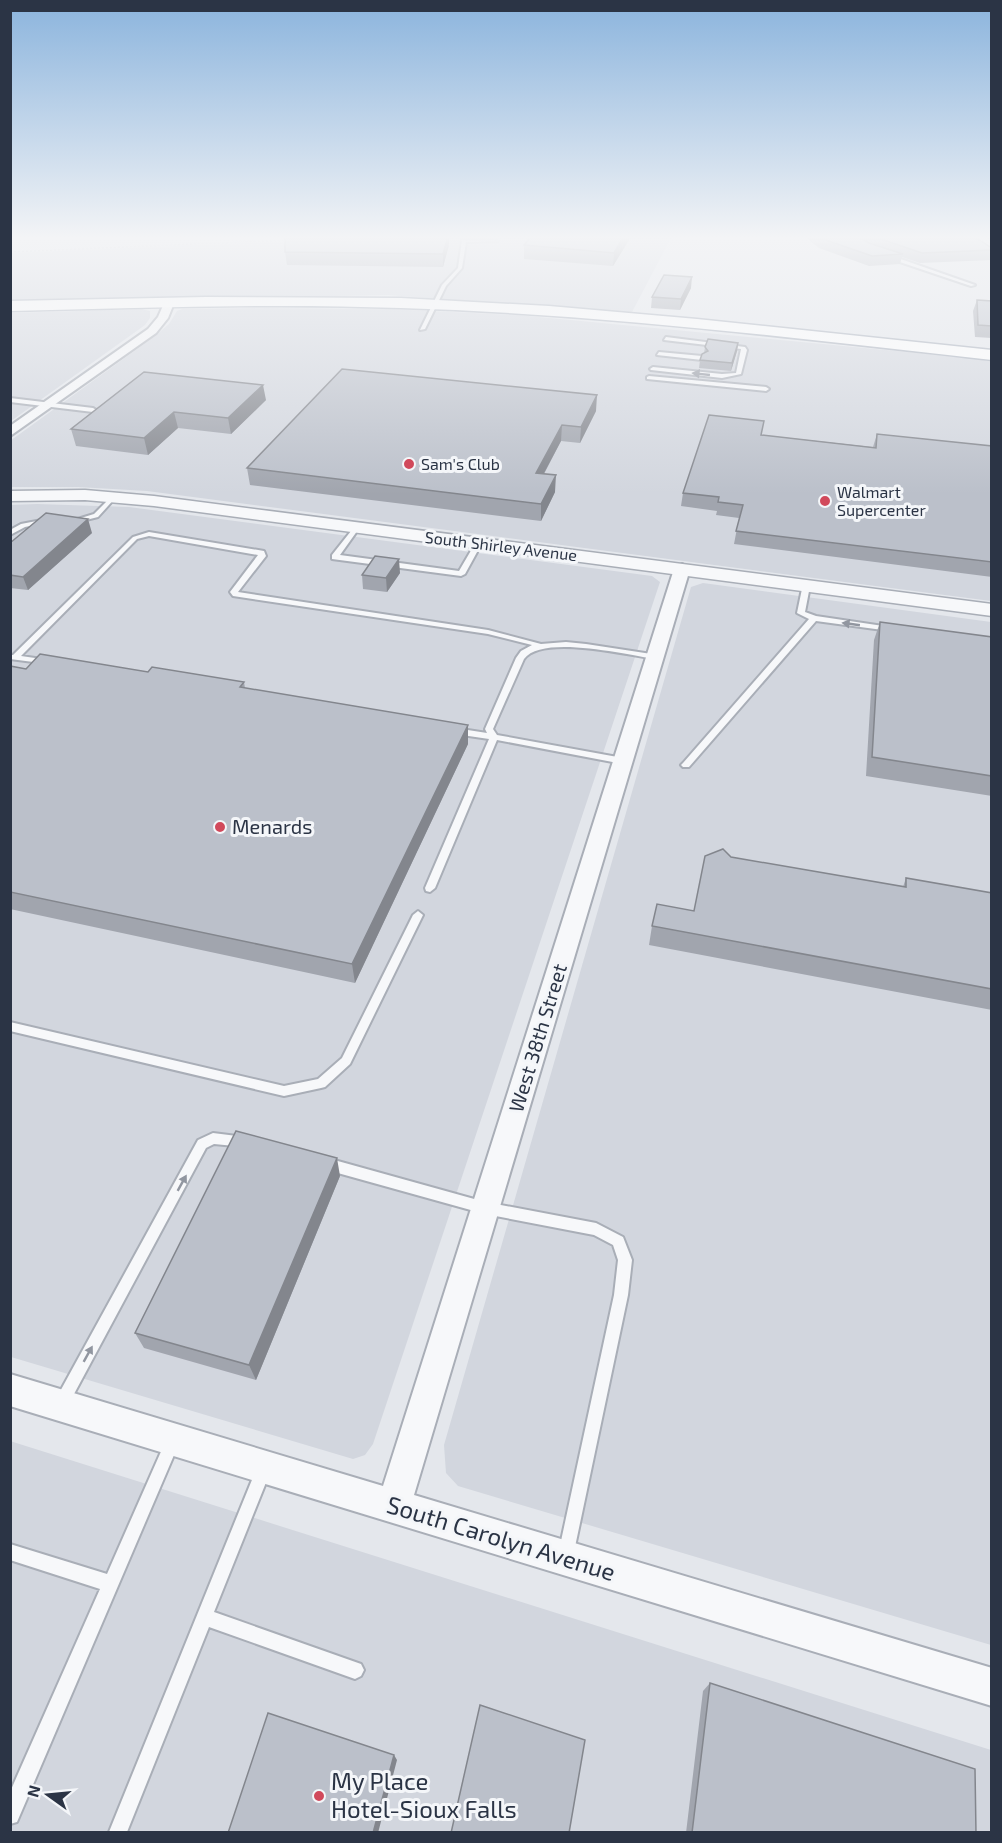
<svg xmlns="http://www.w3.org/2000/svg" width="1002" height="1843" font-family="'Exo 2',sans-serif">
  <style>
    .built { fill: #d2d6de }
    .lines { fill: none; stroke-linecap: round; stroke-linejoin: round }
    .service-casing { stroke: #a9aeb7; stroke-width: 4 }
    .minor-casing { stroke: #a9aeb7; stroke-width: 4 }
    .tertiary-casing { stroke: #a9aeb7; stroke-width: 3 }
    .primary-casing { stroke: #a3abb8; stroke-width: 3 }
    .path { stroke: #c2c5cb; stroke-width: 1.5; stroke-dasharray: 2 2; stroke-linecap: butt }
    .service { fill: #f7f8fa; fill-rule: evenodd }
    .minor { fill: #f7f8fa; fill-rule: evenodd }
    .tertiary { fill: #f7f8fa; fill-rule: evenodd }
    .primary { fill: #fff; fill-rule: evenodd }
    .wall { fill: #a1a5ae }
    .shaded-wall { fill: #83868d }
    .building { fill: #bbc0ca; stroke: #83868d; stroke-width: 1.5 }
    .oneway { fill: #9196a0 }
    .poi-dot { fill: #d1495b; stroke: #f4f6f9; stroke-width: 2 }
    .labels { text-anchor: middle; stroke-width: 6; stroke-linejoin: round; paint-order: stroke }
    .far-poi-label { font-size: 16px; fill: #2b3445; stroke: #f4f6f9; text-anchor: start }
    .far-street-label { font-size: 16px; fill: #2b3445; stroke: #f4f6f9 }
    .poi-label { font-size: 20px; fill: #2b3445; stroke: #f4f6f9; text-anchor: start }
    .street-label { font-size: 20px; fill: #2b3445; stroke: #f4f6f9 }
    .near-street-label { font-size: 24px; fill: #2b3445; stroke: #f4f6f9 }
    .near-poi-label { font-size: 24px; fill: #2b3445; stroke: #f4f6f9; text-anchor: start }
  </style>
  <rect width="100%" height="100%" fill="#e4e7ec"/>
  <path class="built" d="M418,236H672L631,314L388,295L11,302L10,253Z
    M266,308L390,309L518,315L991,360V601L147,491L78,487H11L10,441L155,336L169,324L177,311L182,309Z
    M142,309L150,311V318L145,325L11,421L10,313Z
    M37,504L129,507L652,576L660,582L373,1444L365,1455L353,1459L11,1357L10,505Z
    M703,583L991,622V1645L458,1486L446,1473L444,1445L691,587Z
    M10,1441L991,1750V1832H11Z"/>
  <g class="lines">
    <defs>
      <path id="service" d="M989,236H992V237H990Z
        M462,240L498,241L466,242L462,268L446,286L425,329L420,330L442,285L458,268Z
        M888,256H892L975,285L971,286L888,258Z
        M666,337L745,347L747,350L741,374L722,378L651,370L650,369L653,367L722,374L736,373L741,349L664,340Z
        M659,352L702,356L705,358L702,360L657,355Z
        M649,376L766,387L769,389L766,391L647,379V377Z
        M10,398L93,408L96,410L93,412L10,402Z
        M114,494L117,496L98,517L74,523L71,521L94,514Z
        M47,519L50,521L49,522L25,527L10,535V530L21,524Z
        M357,525L360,527L340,555L459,571L476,542L482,543L465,574L461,576L332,559V555L355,526Z
        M149,532L264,551L266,556L238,592L488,630L541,644L566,642L586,644L658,655L659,657L655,659C628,655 542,634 524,659L493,729L497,735L623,758L628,761L623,764L497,740L435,888L430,892L426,891L425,888L489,739L455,734L451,731L455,728L487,733L485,729L516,658L521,651L532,645L488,634L233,596L230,592L258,555L149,536L137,539L21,656L49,660V664L10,659V655H13L133,537Z
        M803,584L810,586L805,612L816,616L890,627L894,629L890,631L816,621L689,767H683L681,765L683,763L809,619L797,613Z
        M418,911L423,915L350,1064L325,1087L321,1088L284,1096L10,1031V1022L284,1086L318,1079L342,1058L413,915Z
        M213,1133L245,1137L249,1138L251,1142L249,1146L245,1147L214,1144L206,1148L67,1407L62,1409L57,1407L55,1402L57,1397L198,1140Z
        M327,1158L485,1202L596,1223L623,1237L632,1260L628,1295L572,1561L566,1563L560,1561L558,1555L614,1295L618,1260L613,1245L594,1235L485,1214L327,1170L323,1168L321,1164L323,1160Z
        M172,1435L177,1438L180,1443L177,1448L17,1822L10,1824V1792L100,1589L10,1560V1544L107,1574L167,1438Z
        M263,1462L268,1465L271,1470L214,1612L361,1664L364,1670L361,1676L355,1679L209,1627L127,1832H109L258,1465Z"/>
      <path id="minor" d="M169,300L174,303L168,318L156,333L10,436V426L148,329L158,317L165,301Z
        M682,564L690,569L414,1495L992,1668V1706L10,1406V1374L383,1486L674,569Z"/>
      <path id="tertiary" d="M85,490L154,496L992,604V616L154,506L85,500L10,501V491Z"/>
      <path id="primary" d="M206,297L401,298L549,306L697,319L992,350V360C795,338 598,314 401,308C271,303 141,308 10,311V301Z"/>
    </defs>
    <use href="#service" class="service-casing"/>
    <use href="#minor" class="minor-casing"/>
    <use href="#tertiary" class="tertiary-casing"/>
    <use href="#primary" class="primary-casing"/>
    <path class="path" d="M10,252L288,240"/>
    <use href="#service" class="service"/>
    <use href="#minor" class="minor"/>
    <use href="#tertiary" class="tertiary"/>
    <use href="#primary" class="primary"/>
  </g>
  <path class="wall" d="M532,236H629V240L613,266L524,259V245Z
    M804,236H973L992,248V260L920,263L902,257L900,264L869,266L819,248Z
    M449,245L443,267L287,265L285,252Z
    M691,288L680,310L651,308L652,297Z
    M977,300L992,301V338L975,337L973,311Z
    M738,343L737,351L731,371L699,368L700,360L704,353L705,347Z
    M144,372L266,400L231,434L178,428L148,455L76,446L71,429Z
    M596,411L580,443L561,441L544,474L555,492L541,521L250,485L247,468Z
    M877,434L992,446V577L734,544L739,518L716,515L717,511L681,506L683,493L762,435L873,447Z
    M92,533L28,590L10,588V543Z
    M400,573L387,592L363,589L362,575Z
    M880,622L992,637V796L866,776L874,640Z
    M10,666L26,669L148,672L244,682L245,688L468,725V744L355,983L10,909Z
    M731,857L903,887L906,878L992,893V1010L649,945L652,926L694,911Z
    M340,1176L256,1380L144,1348L135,1333Z
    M710,1683L976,1833H686L703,1691Z"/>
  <path class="shaded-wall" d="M448,236H449V245L443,267V254Z
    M624,236H629V240L613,266L614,253Z
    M692,277L691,288L680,310L681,299Z
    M738,343L737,351L731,371L732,363Z
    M263,385L266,400L231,434L228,418Z
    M597,395L596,411L580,443L581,427Z
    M174,412L178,428L148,455L144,438Z
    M562,425L561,441L535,490L536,473Z
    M556,475L555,492L541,521V504Z
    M88,519L92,533L28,590L23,577Z
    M399,559L400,573L387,592L386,578Z
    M468,725V744L355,983L352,964Z
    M337,1158L340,1176L256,1380L249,1365Z
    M394,1755L397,1760L378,1833H373Z"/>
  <path class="building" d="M285,236H448L443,254L285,252Z
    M532,236H624L614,253L524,245Z
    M818,236H856L869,243L903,254L872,256L820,238Z
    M872,236H973L992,248V250L922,253Z
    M664,275L692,277L681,299L652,297Z
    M977,300L992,301V326L978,325Z
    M708,339L738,343L732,363L700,360L702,354L708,351L705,347Z
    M342,369L597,395L581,427L562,425L536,473L556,475L541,504L247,468Z
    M144,372L263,385L228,418L174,412L144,438L71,429Z
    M709,415L764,421L761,435L876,448L877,434L992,446V562L736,531L743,505L718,502L719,497L683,493Z
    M46,513L88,519L23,577L10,575V543Z
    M375,556L399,559L386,578L362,575Z
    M880,622L992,637V776L872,757Z
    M40,654L148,672L152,667L244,682L240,687L468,725L352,964L10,892V666L26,669Z
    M723,849L731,857L906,887V878L992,893V989L652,926L657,904L694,911L705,856Z
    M236,1131L337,1158L249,1365L135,1333Z
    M710,1683L975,1769L976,1833H692Z
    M480,1705L585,1740L569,1833H451Z
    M268,1713L394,1755L373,1833H228Z"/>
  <defs><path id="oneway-solid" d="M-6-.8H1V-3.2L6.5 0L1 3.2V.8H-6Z" transform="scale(1.5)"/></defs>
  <g class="oneway">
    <use href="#oneway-solid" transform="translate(701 374) rotate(-174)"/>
    <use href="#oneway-solid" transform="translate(851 624) rotate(-172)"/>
    <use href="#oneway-solid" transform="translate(182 1183) rotate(-61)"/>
    <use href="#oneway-solid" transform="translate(88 1354) rotate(-61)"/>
  </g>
  <linearGradient id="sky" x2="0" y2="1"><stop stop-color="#8bb4dd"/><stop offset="0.48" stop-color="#f3f4f6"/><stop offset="1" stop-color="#f3f4f6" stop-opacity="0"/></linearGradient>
  <rect width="1002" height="494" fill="url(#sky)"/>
  <g class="poi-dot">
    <circle cx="409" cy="464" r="6"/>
    <circle cx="825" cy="501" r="6"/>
    <circle cx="220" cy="827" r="6"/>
    <circle cx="319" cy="1796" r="6"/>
  </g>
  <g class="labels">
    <g class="far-poi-label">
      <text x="421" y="470">Sam's Club</text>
      <text x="837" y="498">Walmart<tspan x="837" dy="18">Supercenter</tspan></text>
    </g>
    <g class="far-street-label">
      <text transform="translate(501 546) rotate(7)" y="6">South Shirley Avenue</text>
    </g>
    <g class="poi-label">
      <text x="232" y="834">Menards</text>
    </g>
    <g class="street-label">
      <text transform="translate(538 1038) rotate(-73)" y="7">West 38th Street</text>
    </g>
    <g class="near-street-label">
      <text transform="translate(501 1539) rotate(17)" y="8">South Carolyn Avenue</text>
    </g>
    <g class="near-poi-label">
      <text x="331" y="1790">My Place<tspan x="331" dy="28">Hotel-Sioux Falls</tspan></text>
    </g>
  </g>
  <rect width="1002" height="1843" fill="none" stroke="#2b3445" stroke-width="24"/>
  <g transform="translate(48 1795) rotate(285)" stroke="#f4f6f9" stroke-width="4.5" paint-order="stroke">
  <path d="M0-4.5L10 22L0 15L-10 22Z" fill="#2b3445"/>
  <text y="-9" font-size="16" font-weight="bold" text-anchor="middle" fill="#2b3445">N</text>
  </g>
</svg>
